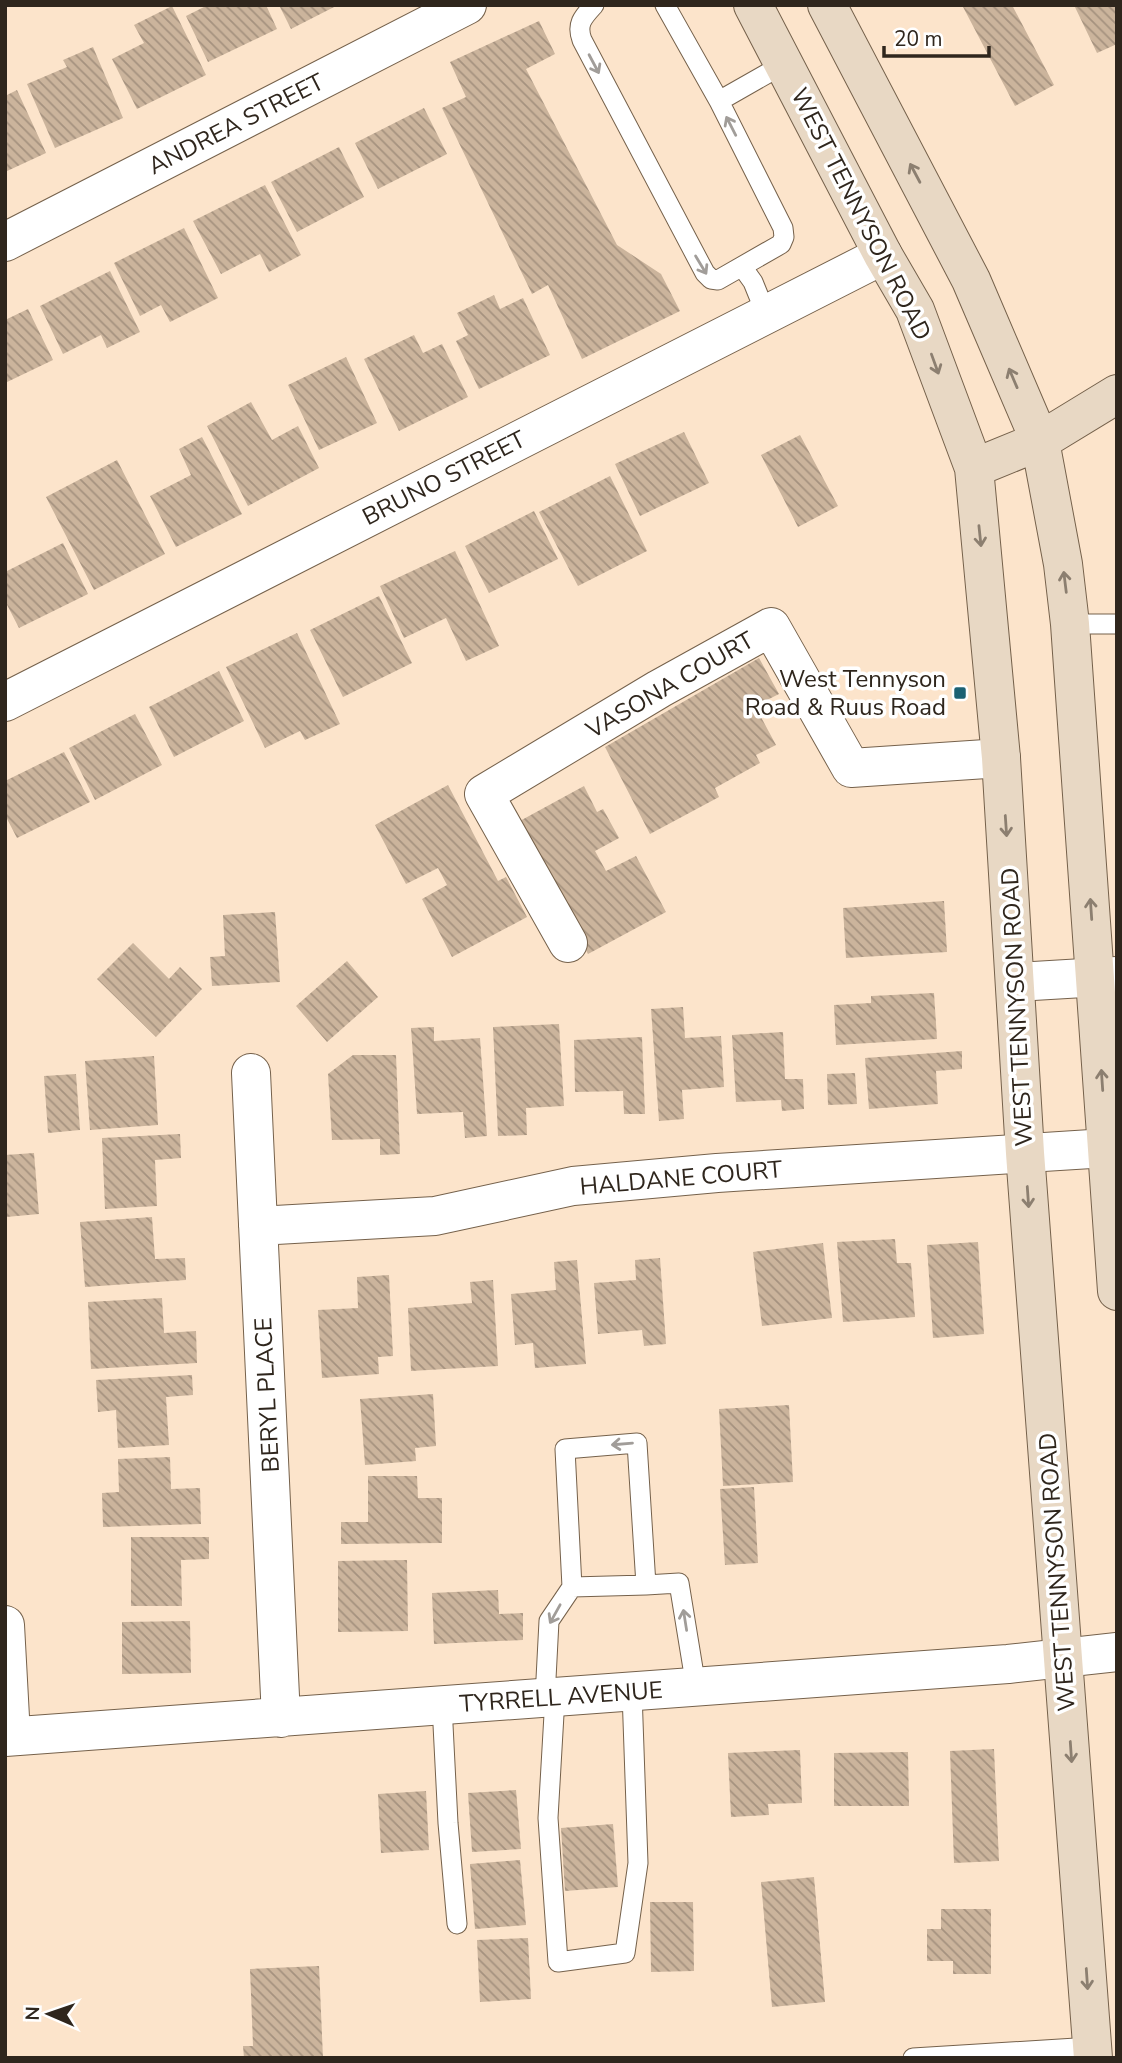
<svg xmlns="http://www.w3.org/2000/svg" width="1122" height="2063" font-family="'Nunito Sans',sans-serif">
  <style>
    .building { fill: url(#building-back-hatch) }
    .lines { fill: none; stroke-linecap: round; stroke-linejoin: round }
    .lane-casing { stroke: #75614b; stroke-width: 21 }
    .street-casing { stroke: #75614b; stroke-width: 40 }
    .secondary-casing { stroke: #75614b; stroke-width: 40 }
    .lane { stroke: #fff; stroke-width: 19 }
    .street { stroke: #fff; stroke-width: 38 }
    .secondary { stroke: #e8d8c4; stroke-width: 38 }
    .oneway { stroke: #a19d99 }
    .oneway2 { stroke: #8c7f70 }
    .poi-dot { fill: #1c6172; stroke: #fff; stroke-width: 2.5 }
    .labels { text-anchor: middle; stroke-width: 7; stroke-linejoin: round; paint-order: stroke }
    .street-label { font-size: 24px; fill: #2f261d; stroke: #fff }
    .poi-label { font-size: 24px; fill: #2f261d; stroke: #fff; text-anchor: end }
  </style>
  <defs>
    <pattern id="building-back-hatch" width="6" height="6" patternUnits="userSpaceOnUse" patternTransform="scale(1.75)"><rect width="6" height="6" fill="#cbb49c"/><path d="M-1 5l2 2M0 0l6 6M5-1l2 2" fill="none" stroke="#a5927f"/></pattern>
  </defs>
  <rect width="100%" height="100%" fill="#fce4cb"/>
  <path class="building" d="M208,5H266L277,29L208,62L186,16Z
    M279,5H338L291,29Z
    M962,5H1012L1054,85L1015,106Z
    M1074,5H1117V44L1097,53Z
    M172,6L206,75L137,109L112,59L144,43L134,25Z
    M539,21L555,54L526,69L617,245L661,274L680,311L582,359L548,285L532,294L442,108L466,97L450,62Z
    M93,47L123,118L55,148L27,84L67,67L63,60Z
    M17,90L46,153L5,172V96Z
    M424,108L447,154L378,189L355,143Z
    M339,147L364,197L297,232L271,182Z
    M265,185L301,255L269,272L260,254L221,274L193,221Z
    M184,228L218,298L170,322L161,305L140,316L114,263Z
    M110,271L140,332L107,348L101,335L63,354L40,306Z
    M494,295L500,309L523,298L550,355L479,389L456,341L468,335L457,313Z
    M28,309L53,360L5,383V320Z
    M414,335L423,353L442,344L468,397L399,431L364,359Z
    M346,357L377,423L319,450L288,385Z
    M251,402L272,440L298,426L319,468L248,506L207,426Z
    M684,432L709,483L640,516L615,464Z
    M800,435L838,506L798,527L761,455Z
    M202,437L242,514L176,547L150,496L191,475L179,449Z
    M117,460L165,554L94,590L46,497Z
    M610,476L647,551L578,586L539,512Z
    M534,511L558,559L489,593L465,546Z
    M63,543L88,594L19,628L5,601V572Z
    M455,551L499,646L466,661L446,618L404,638L380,586Z
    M379,596L412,663L343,697L310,630Z
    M297,633L340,724L305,740L300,731L265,748L226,667Z
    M759,658L779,694L755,706L776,745L756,755L760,763L715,788L719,797L650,834L605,747Z
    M219,671L244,721L174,757L149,707Z
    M135,714L162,765L95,800L69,748Z
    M64,752L90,802L17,838L5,815V781Z
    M448,785L498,881L506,877L527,917L452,957L422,899L447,885L438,868L406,884L375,825Z
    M584,786L597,812L603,809L619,838L595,851L606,871L636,856L666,912L588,954L518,822Z
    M944,901L947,952L846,958L843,908Z
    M275,912L280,982L212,986L210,957L225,956L223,915Z
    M133,943L169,979L180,967L202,989L156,1037L97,979Z
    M347,961L378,997L327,1042L296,1006Z
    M934,993L937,1039L836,1045L834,1005L871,1003V996Z
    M683,1007L685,1038L721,1036L724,1087L682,1090L684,1119L659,1121L651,1009Z
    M559,1024L564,1106L526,1108L527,1135L498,1136L493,1027Z
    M434,1027V1041L480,1038L487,1136L465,1138L463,1112L417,1114L411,1028Z
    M783,1032L785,1079H803L804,1109L782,1111L781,1100L736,1102L732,1035Z
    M642,1037L645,1114H624L623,1091L575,1092L574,1040Z
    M962,1051V1069L936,1071L938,1104L869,1109L865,1058Z
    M353,1055H396L400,1154L380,1155V1139L332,1140L328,1074Z
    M154,1056L158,1125L90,1130L85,1061Z
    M855,1073L857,1104L828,1105L827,1074Z
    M76,1074L80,1130L48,1133L44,1076Z
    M180,1134L181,1158L155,1160L157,1206L105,1209L102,1138Z
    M34,1153L39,1214L6,1217L5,1155Z
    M152,1217L155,1259L185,1258L186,1280L85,1287L80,1222Z
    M895,1239L897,1263H911L915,1317L843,1322L837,1242Z
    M978,1242L984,1334L933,1338L927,1245Z
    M823,1243L832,1318L762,1326L753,1252Z
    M660,1258L666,1344L644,1346L642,1330L598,1334L594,1283L636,1280L635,1260Z
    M577,1260L586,1364L535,1368L533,1343L515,1345L511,1294L556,1290L554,1262Z
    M389,1275L393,1356L378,1357L379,1374L322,1378L318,1310L358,1308L357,1277Z
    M493,1280L498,1366L411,1371L408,1308L472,1303L470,1282Z
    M162,1298L164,1333L196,1331L197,1363L91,1369L88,1302Z
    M192,1375L193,1395L166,1397L169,1445L118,1448L116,1410L98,1412L96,1380Z
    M433,1394L436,1446L415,1448L416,1461L365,1465L360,1399Z
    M789,1405L793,1482L723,1486L719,1409Z
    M170,1457L171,1489L200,1488L201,1524L103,1527L102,1493L119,1492L118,1459Z
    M368,1476H417L418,1498H442V1543L341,1544V1522H368Z
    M754,1487L758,1563L725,1565L720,1489Z
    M131,1537H209V1559L181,1560L182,1606H131Z
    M407,1560L408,1631L338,1632V1561Z
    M498,1590L499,1614L523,1613V1640L434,1644L432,1593Z
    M190,1621L191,1673L122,1674V1622Z
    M994,1749L999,1861L954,1863L950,1751Z
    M800,1750L802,1803L768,1804L769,1815L731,1817L728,1753Z
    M908,1752L909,1806H834V1753Z
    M516,1790L521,1849L472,1852L468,1793Z
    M426,1791L429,1850L381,1853L378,1794Z
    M613,1824L618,1887L565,1891L561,1828Z
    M520,1860L526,1925L475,1929L470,1864Z
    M814,1877L825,2002L772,2007L761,1882Z
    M650,1902H693L694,1971L651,1972Z
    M941,1909H991V1974H953V1961H927V1929H941Z
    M528,1938L531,1999L480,2002L477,1940Z
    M319,1966L323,2058H244L243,2046H253L250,1969Z"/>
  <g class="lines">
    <defs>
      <path id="lane" d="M594,5C583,17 576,24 582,40L705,273L711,279L718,280L781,244L784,237L783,228L719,101L665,5
        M719,101L784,64
        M743,268L753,282L766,314
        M1070,624H1117
        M572,1587L646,1585
        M555,1697L548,1818L558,1962L625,1953L638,1863L632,1692
        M545,1698L549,1621L572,1587L565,1449L637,1443L646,1585L679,1583L696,1687
        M442,1705L448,1823L457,1924
        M913,2058L1092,2047"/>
      <path id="street" d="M5,242L467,5
        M5,702L883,255
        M568,943L484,794L659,689L771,627L851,768L1001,758
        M1016,982L1117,976
        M251,1073L281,1718
        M258,1226L435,1216L573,1186L717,1173L1107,1148
        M5,1625L11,1736
        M5,1737L1008,1664L1117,1652"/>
      <path id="secondary" d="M753,5L883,255L915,310L974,468L1001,758L1025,1153L1093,2058
        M827,5L971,280L1040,441L1063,564L1070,624L1117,1291
        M974,468L1040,441L1117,394"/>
    </defs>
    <use href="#lane" class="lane-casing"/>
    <use href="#street" class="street-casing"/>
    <use href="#secondary" class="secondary-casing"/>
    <use href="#lane" class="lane"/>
    <use href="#street" class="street"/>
    <use href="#secondary" class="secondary"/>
  </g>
  <defs><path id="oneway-shaft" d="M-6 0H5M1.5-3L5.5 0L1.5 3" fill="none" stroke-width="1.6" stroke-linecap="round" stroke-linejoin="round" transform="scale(1.75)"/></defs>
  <g class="oneway">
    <use href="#oneway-shaft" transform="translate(594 64) rotate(62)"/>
    <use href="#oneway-shaft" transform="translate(731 126) rotate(-117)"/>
    <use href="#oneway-shaft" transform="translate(701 265) rotate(59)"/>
    <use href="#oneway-shaft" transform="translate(622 1444) rotate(175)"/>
    <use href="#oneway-shaft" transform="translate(555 1614) rotate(119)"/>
    <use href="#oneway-shaft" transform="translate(685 1620) rotate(-99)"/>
  </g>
  <g class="oneway2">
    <use href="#oneway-shaft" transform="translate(915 173) rotate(-118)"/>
    <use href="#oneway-shaft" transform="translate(935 364) rotate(70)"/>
    <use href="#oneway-shaft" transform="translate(1013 378) rotate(-113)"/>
    <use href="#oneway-shaft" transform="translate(980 536) rotate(84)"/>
    <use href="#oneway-shaft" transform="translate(1065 582) rotate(-97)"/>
    <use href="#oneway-shaft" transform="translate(1006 826) rotate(86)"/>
    <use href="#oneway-shaft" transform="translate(1091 909) rotate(-94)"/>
    <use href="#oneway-shaft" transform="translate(1102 1080) rotate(-94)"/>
    <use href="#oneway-shaft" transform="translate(1028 1197) rotate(86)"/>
    <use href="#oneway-shaft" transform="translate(1071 1752) rotate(86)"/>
    <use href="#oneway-shaft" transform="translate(1087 1979) rotate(86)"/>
  </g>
  <rect class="poi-dot" x="953" y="686" width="14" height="14" rx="3.5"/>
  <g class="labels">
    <g class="street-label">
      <text transform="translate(236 124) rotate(-27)" y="8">ANDREA STREET</text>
      <text transform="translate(861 214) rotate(63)" y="8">WEST TENNYSON ROAD</text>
      <text transform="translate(444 478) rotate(-27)" y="8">BRUNO STREET</text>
      <text transform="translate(670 685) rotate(-30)" y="8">VASONA COURT</text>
      <text transform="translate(1017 1007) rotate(-93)" y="8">WEST TENNYSON ROAD</text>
      <text transform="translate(681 1178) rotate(-5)" y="8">HALDANE COURT</text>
      <text transform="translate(267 1395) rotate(-93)" y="8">BERYL PLACE</text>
      <text transform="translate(1057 1572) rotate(-94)" y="8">WEST TENNYSON ROAD</text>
      <text transform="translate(561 1697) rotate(-4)" y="8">TYRRELL AVENUE</text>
    </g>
    <g class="poi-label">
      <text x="946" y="687">West Tennyson<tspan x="946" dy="28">Road &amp; Ruus Road</tspan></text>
    </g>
  </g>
  <rect width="1122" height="2063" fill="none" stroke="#2f261d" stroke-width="14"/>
  <g transform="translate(49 2014) rotate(272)" stroke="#ffffff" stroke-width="5" paint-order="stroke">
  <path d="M0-5L12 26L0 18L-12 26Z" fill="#2f261d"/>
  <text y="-10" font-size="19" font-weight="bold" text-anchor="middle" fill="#2f261d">N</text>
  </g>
  <path d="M884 46v10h105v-10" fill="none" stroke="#2f261d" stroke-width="3.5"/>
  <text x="894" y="46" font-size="21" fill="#2f261d" stroke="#ffffff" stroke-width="5" paint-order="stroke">20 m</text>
</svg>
